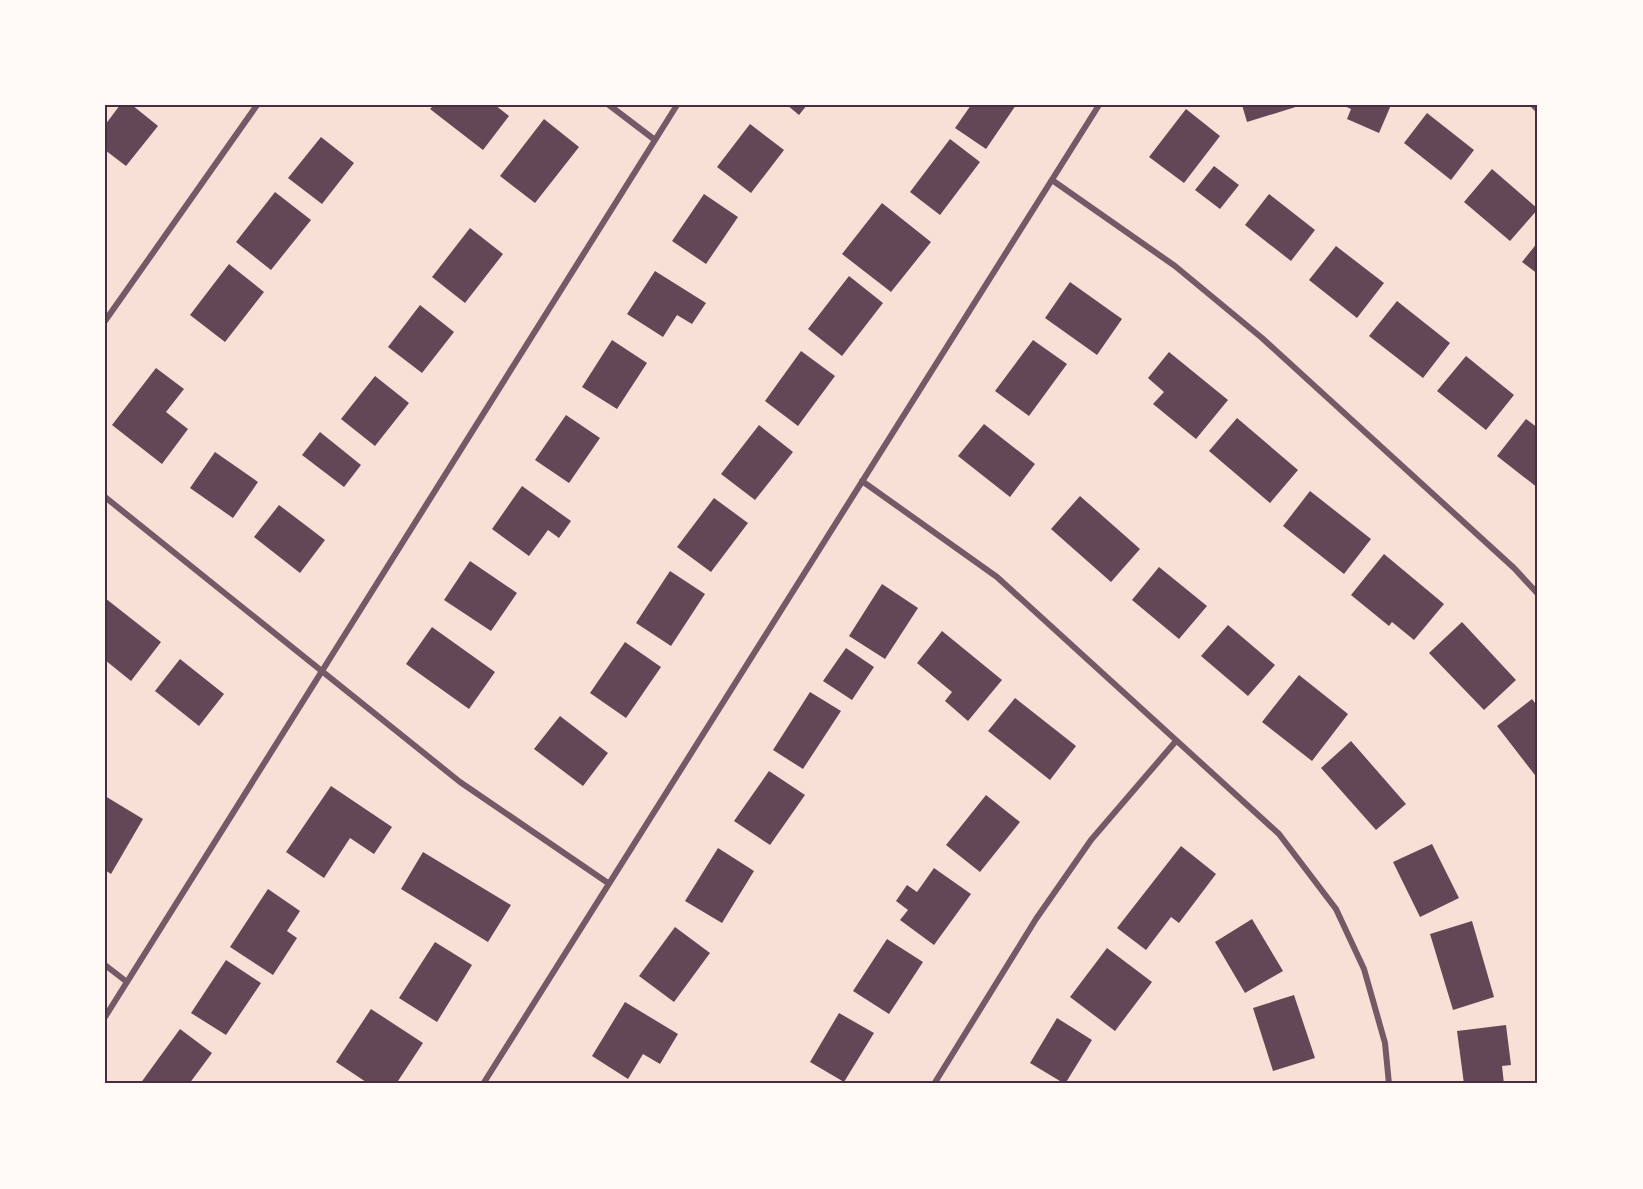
<svg xmlns="http://www.w3.org/2000/svg" width="1643" height="1189" font-family="'DejaVu Sans',sans-serif">
  <style>
    .building { fill: #644757 }
    .lines { fill: none; stroke-linecap: round; stroke-linejoin: round }
    .minor { stroke: #755966; stroke-width: 6 }
    .neatline { fill: none; stroke: #4a2c40; stroke-width: 2 }
  </style>
  <rect width="100%" height="100%" fill="#f7e1d7"/>
  <path class="building" d="M120,105H132L158,126L126,166L105,150V125Z
    M434,105H495L509,116L483,150L430,109Z
    M787,105H807L799,115Z
    M971,105H1016L986,149L955,128Z
    M1242,105H1299V106L1247,122Z
    M1342,105H1391L1379,133L1347,119L1351,109Z
    M1186,109L1220,136L1184,183L1149,157Z
    M1427,113L1474,150L1451,180L1404,143Z
    M544,119L579,147L535,203L500,176Z
    M750,124L784,150L751,193L717,167Z
    M321,137L354,163L322,204L288,178Z
    M950,139L980,162L940,215L910,192Z
    M1214,166L1239,185L1220,209L1195,190Z
    M1492,169L1538,209L1510,241L1464,202Z
    M275,192L311,220L271,270L236,242Z
    M704,194L738,217L706,264L672,241Z
    M1269,194L1315,230L1291,261L1245,225Z
    M882,203L931,242L891,292L842,254Z
    M470,228L503,254L465,303L432,277Z
    M1538,242V274L1522,262Z
    M1336,246L1384,283L1357,318L1309,280Z
    M229,264L264,292L225,342L190,315Z
    M655,271L706,303L692,324L677,315L663,337L627,314Z
    M849,276L883,303L842,356L808,329Z
    M1070,282L1122,319L1097,355L1045,318Z
    M1397,301L1450,343L1423,378L1369,336Z
    M420,305L454,332L422,373L388,347Z
    M612,340L647,363L617,409L582,387Z
    M1033,340L1067,364L1029,416L995,391Z
    M801,351L835,376L798,426L765,401Z
    M1169,352L1228,400L1196,439L1153,404L1164,392L1148,378Z
    M1466,356L1514,395L1486,430L1437,391Z
    M156,368L184,389L166,412L188,429L162,464L112,425Z
    M375,376L409,403L375,446L341,419Z
    M566,415L600,438L569,483L535,460Z
    M1237,418L1298,470L1270,503L1209,451Z
    M1526,419L1538,428V488L1497,456Z
    M984,424L1035,464L1010,497L958,456Z
    M759,425L793,452L755,500L721,474Z
    M320,432L361,465L344,487L302,455Z
    M215,452L258,482L233,518L190,488Z
    M522,486L571,521L559,538L548,530L529,556L492,529Z
    M1310,491L1371,539L1344,574L1283,526Z
    M1080,496L1140,549L1111,582L1051,529Z
    M714,498L748,523L711,572L677,547Z
    M279,505L325,540L300,573L254,537Z
    M1384,554L1444,604L1414,640L1392,622L1389,626L1351,595Z
    M470,561L517,593L491,631L444,600Z
    M1159,567L1207,606L1179,639L1132,600Z
    M670,571L705,594L671,646L636,623Z
    M882,584L918,608L885,659L849,636Z
    M105,598L161,642L131,681L105,660Z
    M1462,622L1516,680L1484,710L1429,653Z
    M1228,625L1275,665L1248,696L1201,656Z
    M432,627L495,672L469,709L406,664Z
    M942,631L1002,680L968,721L945,701L952,692L917,663Z
    M625,642L661,667L626,718L590,693Z
    M846,648L874,667L852,700L823,681Z
    M180,659L224,694L199,726L155,691Z
    M1299,675L1348,714L1312,761L1262,722Z
    M810,692L841,711L803,769L773,750Z
    M1015,698L1076,746L1050,780L988,731Z
    M1532,699L1538,707V779L1497,726Z
    M560,716L608,753L583,786L534,749Z
    M1351,741L1406,804L1376,830L1321,768Z
    M769,771L805,795L770,845L734,821Z
    M331,786L392,827L374,854L350,838L324,878L286,852Z
    M986,795L1020,822L980,872L946,845Z
    M105,796L143,819L111,874L105,870Z
    M1432,844L1459,898L1420,917L1393,862Z
    M1181,846L1216,874L1179,923L1171,917L1146,950L1117,928Z
    M718,848L754,871L722,923L685,901Z
    M423,852L511,905L488,942L401,889Z
    M934,868L971,894L934,945L900,920L908,910L896,901L907,885L917,892Z
    M268,889L300,911L287,931L297,938L273,975L230,947Z
    M1252,919L1283,971L1245,993L1215,942Z
    M1472,921L1494,997L1453,1010L1430,934Z
    M675,927L710,953L674,1002L639,976Z
    M887,939L923,962L889,1014L853,991Z
    M435,942L472,965L437,1022L399,998Z
    M1107,948L1152,982L1115,1031L1070,997Z
    M226,960L261,983L226,1035L191,1013Z
    M1294,995L1315,1058L1273,1071L1253,1008Z
    M625,1002L678,1034L660,1064L643,1054L628,1079L592,1056Z
    M371,1009L423,1043L396,1084H369L336,1062Z
    M839,1013L874,1033L844,1082L810,1062Z
    M1057,1018L1092,1040L1065,1084L1030,1063Z
    M1506,1025L1511,1065L1502,1066L1504,1084H1464L1457,1031Z
    M180,1029L212,1053L189,1084H140Z"/>
  <g class="lines">
    <path class="minor" d="M609,105L655,140
      M1533,105L1538,110
      M1052,180L1175,266L1262,338L1514,568L1538,594
      M105,321L257,105
      M862,481L997,577L1279,834L1336,909L1364,969L1385,1043L1389,1084
      M105,497L460,782L608,883
      M105,965L127,982
      M105,1017L677,105
      M483,1084L1099,105
      M934,1084L1036,919L1091,840L1176,741"/>
  </g>
  <rect width="1643" height="1189" fill="none" stroke="#fffaf5" stroke-width="213"/>
  <rect x="106" y="106" width="1430" height="976" class="neatline"/>
</svg>
